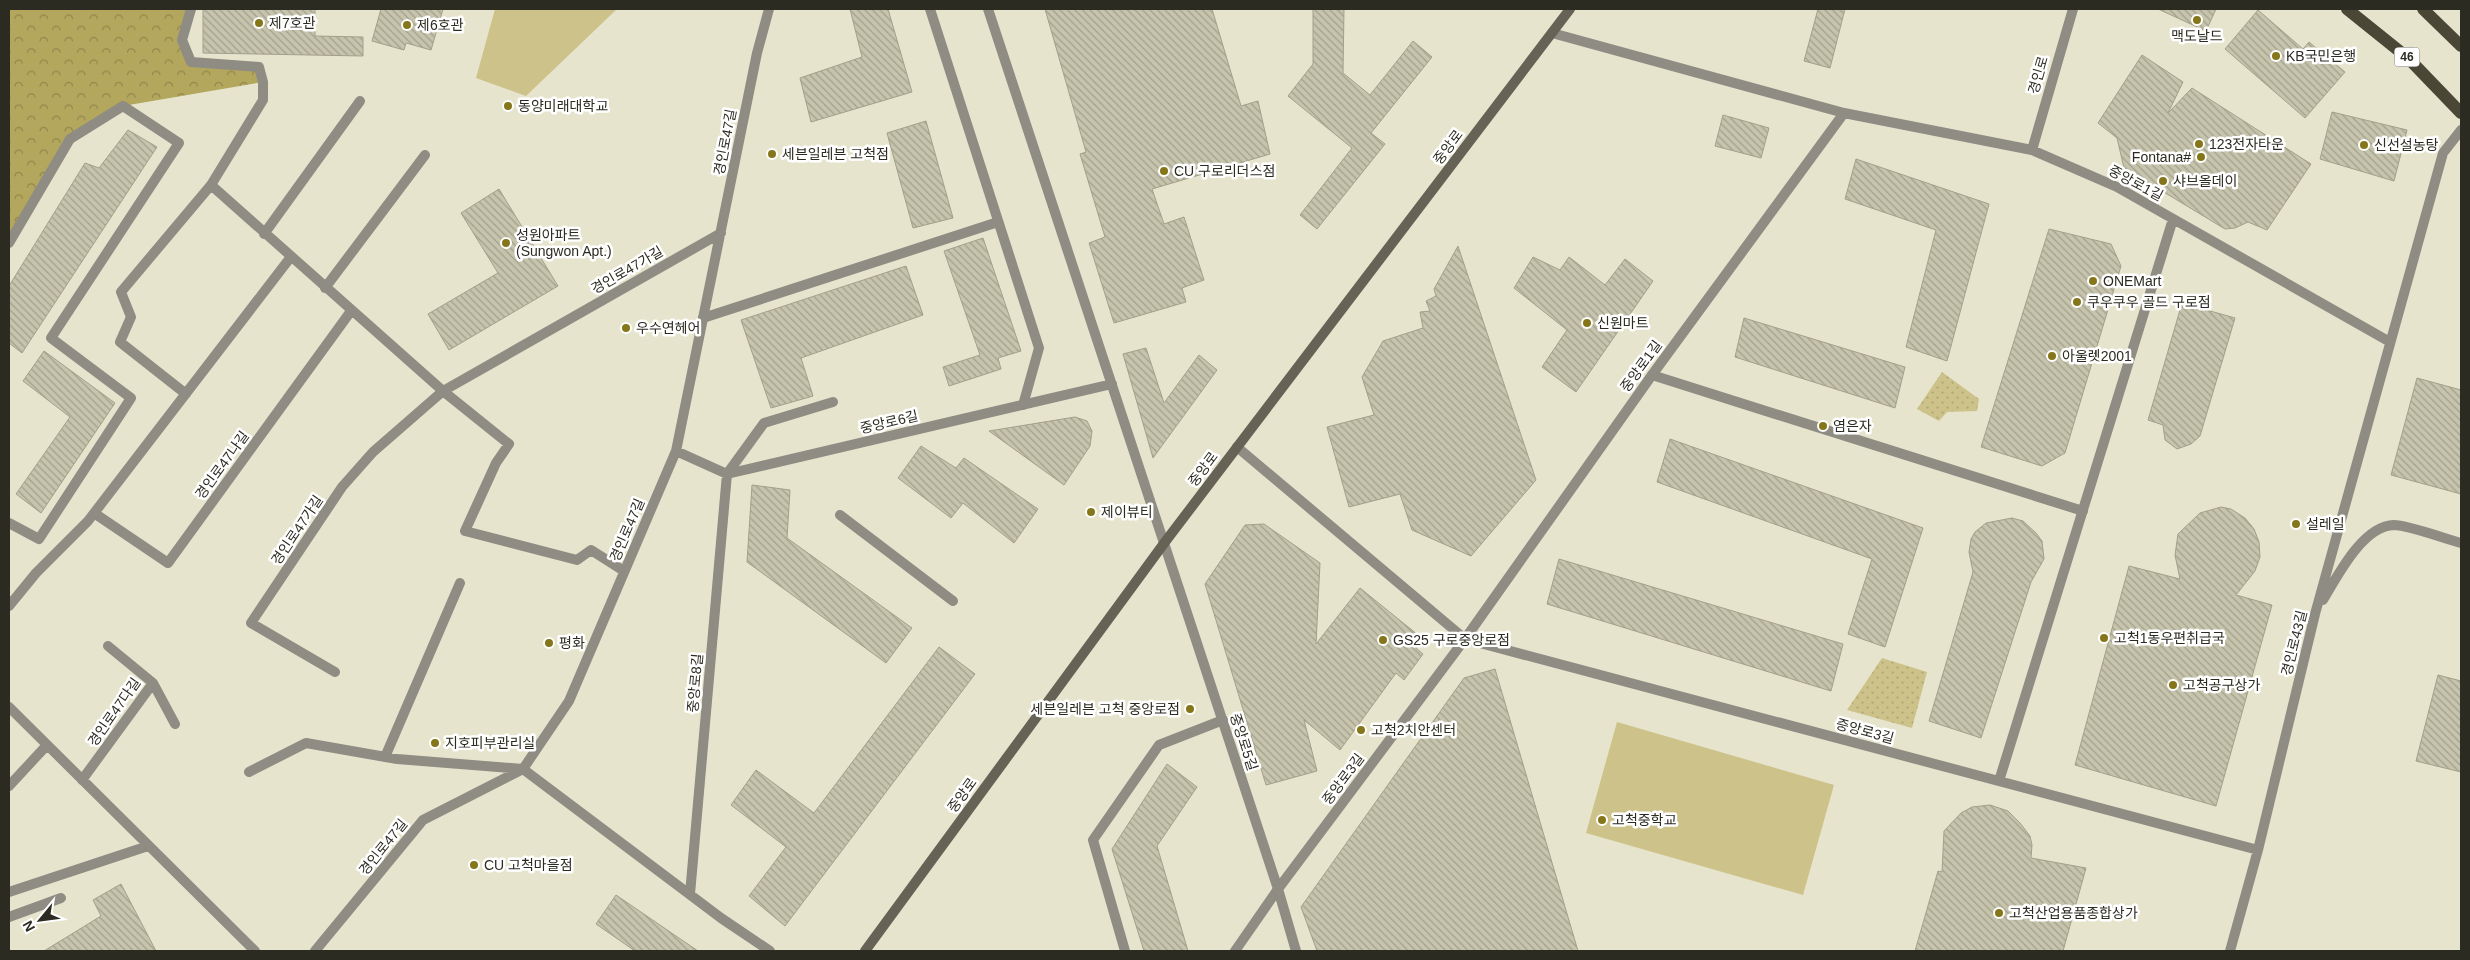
<svg xmlns="http://www.w3.org/2000/svg" width="2470" height="960" font-family="Helvetica,'Noto Sans KR',sans-serif">
  <style>
    .grass { fill: #cdc28a }
    .forest { fill: url(#forest-crowns) }
    .park { fill: url(#park-dots) }
    .building { fill: url(#building-back-hatch); stroke: #a3a08a }
    .lines { fill: none; stroke-linecap: round; stroke-linejoin: round }
    .service { stroke: #8e8c83; stroke-width: 10 }
    .minor { stroke: #8e8c83; stroke-width: 10 }
    .secondary { stroke: #666356; stroke-width: 10 }
    .primary { stroke: #4a4737; stroke-width: 12 }
    .poi-dot { fill: #857619; stroke: #fff; stroke-width: 2 }
    .labels { text-anchor: middle; stroke-width: 5; stroke-linejoin: round; paint-order: stroke }
    .shield { fill: #fff; stroke: #6b6b64; stroke-width: 1 }
    .shield-label { font-size: 12px; font-weight: bold; fill: #2c2b22 }
    .poi-label { font-size: 14px; fill: #2c2b22; stroke: #fff; text-anchor: start }
    .street-label { font-size: 14px; fill: #2c2b22; stroke: #fff }
  </style>
  <defs>
    <pattern id="forest-crowns" width="20" height="18" patternUnits="userSpaceOnUse" patternTransform="scale(1.25)"><rect width="20" height="18" fill="#b3a65d"/><path d="M2 6a3 3 0 1 1 6 0M12 15a3 3 0 1 1 6 0" fill="none" stroke="#92874c"/></pattern>
    <pattern id="park-dots" width="8" height="8" patternUnits="userSpaceOnUse" patternTransform="scale(1.25)"><rect width="8" height="8" fill="#cdc28a"/><path d="M2 2h.1M6 6h.1" fill="none" stroke="#b0a777" stroke-width="1.8" stroke-linecap="round"/></pattern>
    <pattern id="building-back-hatch" width="6" height="6" patternUnits="userSpaceOnUse" patternTransform="scale(1.25)"><rect width="6" height="6" fill="#c7c4ad"/><path d="M-1 5l2 2M0 0l6 6M5-1l2 2" fill="none" stroke="#a29f8c"/></pattern>
  </defs>
  <rect width="100%" height="100%" fill="#e7e4cd"/>
  <path class="grass" d="M495,9H617L526,96L476,78Z
    M1617,722L1834,785L1803,895L1586,833Z"/>
  <path class="forest" d="M9,9H191L182,40L191,62L259,67L263,82L123,106L70,138L9,243Z"/>
  <path class="park" d="M1942,372L1979,399L1977,411L1947,412L1939,421L1917,409Z
    M1882,658L1927,672L1912,728L1847,710Z"/>
  <path class="building" d="M203,9H315V36L363,37V56L203,53Z
    M381,9H443L431,50L406,43L404,50L372,41Z
    M850,9H888L912,92L811,122L800,78L862,57Z
    M1045,9H1212L1241,106L1258,101L1270,154L1152,189L1164,224L1184,217L1204,280L1182,288L1186,302L1114,323L1089,243L1105,237L1080,154L1086,152Z
    M1313,9H1344L1343,73L1370,95L1413,41L1432,57L1371,133L1385,144L1317,229L1300,215L1352,148L1288,96L1313,64Z
    M1818,9H1845L1830,68L1804,61Z
    M2158,9H2216L2206,31Z
    M2258,10L2303,49L2309,42L2345,72L2305,118L2225,49Z
    M2142,55L2183,82L2168,113L2192,88L2311,164L2267,230L2248,222L2235,228L2225,229L2124,168L2117,138L2098,123Z
    M2332,112L2407,130L2394,181L2320,159Z
    M1723,115L1769,128L1761,158L1715,146Z
    M926,121L953,218L913,228L887,133Z
    M128,130L157,147L22,353L9,343V286L85,163L99,168Z
    M1856,159L1989,204L1947,361L1906,347L1936,230L1845,199Z
    M499,189L558,286L449,350L428,314L498,273L461,213Z
    M2049,229L2111,244L2121,266L2065,453L2042,466L1981,447Z
    M983,238L1021,351L998,358L1001,369L949,386L943,367L980,355L944,251Z
    M1458,246L1536,480L1471,556L1412,530L1400,494L1349,507L1327,427L1374,415L1362,377L1383,341L1423,328L1420,312L1430,311L1426,301L1436,296L1434,289Z
    M1533,257L1560,270L1569,257L1605,285L1625,259L1653,281L1576,392L1542,367L1567,330L1514,288Z
    M906,266L923,315L801,358L813,396L771,408L741,320Z
    M2182,303L2235,318L2200,436L2191,444L2177,449L2165,440L2163,425L2148,420Z
    M1744,318L1905,367L1895,408L1735,357Z
    M1146,348L1164,403L1199,355L1217,370L1153,458L1123,354Z
    M44,351L115,403L41,513L16,494L70,417L23,381Z
    M2417,378L2461,390V494L2391,475Z
    M1075,417L1087,421L1092,431L1090,446L1064,485L989,431Z
    M1670,439L1923,528L1885,647L1848,634L1872,559L1657,482Z
    M921,446L956,468L964,458L1038,509L1014,543L963,503L951,518L898,478Z
    M752,485L790,490L787,538L912,628L886,663L747,562Z
    M2221,507L2231,509L2245,518L2254,529L2259,542L2260,557L2255,571L2236,595L2272,605L2216,806L2075,765L2129,566L2180,579L2175,555L2178,534L2200,513Z
    M2012,518L2023,521L2036,533L2042,541L2044,559L2031,582L1981,738L1929,721L1973,572L1969,552L1971,539L1975,532L1986,523Z
    M1264,524L1320,563L1316,644L1360,588L1423,639L1416,648L1423,654L1404,680L1396,673L1340,750L1304,720L1317,771L1266,785L1205,584L1245,525Z
    M1559,559L1843,644L1831,691L1547,604Z
    M939,647L975,674L785,926L749,896L786,847L731,805L756,770L814,813Z
    M1495,669L1578,951H1317L1301,907L1464,678Z
    M2438,675L2461,681V772L2416,761Z
    M1167,764L1197,787L1157,846L1188,951H1144L1112,849Z
    M1990,805L2008,811L2020,823L2030,836L2032,845L2031,858L2086,868L2063,951H1915L1938,871L1942,872L1944,831L1961,813L1972,807Z
    M121,884L156,951H44L101,916L93,900Z
    M616,895L698,951H635L596,924Z"/>
  <g class="lines">
    <path class="service" d="M930,9L1039,348L1023,405
      M9,243L70,139L123,106L179,143L51,338L131,398L39,539L9,523
      M703,318L998,222
      M1652,375L2083,511
      M727,474L764,423L833,402
      M9,917L61,898
      M1125,951L1093,840L1159,745L1223,720
      M1235,951L1278,889"/>
    <path class="minor" d="M988,9L1278,889L1296,951
      M1552,33L1844,113L2032,150L2117,187L2390,342
      M2032,150L2073,9
      M211,185L443,391L509,444L496,463L465,531L577,560L591,550L624,571
      M264,234L360,101
      M325,288L425,155
      M186,394L120,342L131,317L121,292L211,185L263,100V82L259,67L191,62L182,40L191,9
      M1237,447L1465,639L2258,850
      M676,451L727,474L1112,384
      M94,513L168,563L351,311
      M840,515L953,601
      M2323,600C2337,577 2362,526 2394,525C2408,525 2446,539 2461,543
      M9,606L36,573L88,521L290,258
      M108,646L153,683L175,724
      M335,672L251,623L342,487L373,452L443,391L721,233
      M9,707L255,951
      M385,757L460,583
      M249,772L306,743L397,759L523,769L721,918L770,951
      M82,780L153,683
      M1999,781L2173,219
      M9,786L47,745
      M1278,889L1465,639L1652,375L1844,113
      M9,892L148,846
      M690,894L727,474
      M315,951L423,820L523,769L569,701L676,451L757,53L769,9
      M2230,951L2258,850L2315,614L2443,153L2461,130"/>
    <path class="secondary" d="M865,951L1165,542L1570,9"/>
    <path class="primary" d="M2347,9L2408,58L2461,113
      M2423,9L2461,46"/>
  </g>
  <g class="poi-dot">
    <circle cx="2197" cy="20" r="5"/>
    <circle cx="259" cy="23" r="5"/>
    <circle cx="407" cy="25" r="5"/>
    <circle cx="2276" cy="56" r="5"/>
    <circle cx="508" cy="106" r="5"/>
    <circle cx="2199" cy="144" r="5"/>
    <circle cx="2364" cy="145" r="5"/>
    <circle cx="772" cy="154" r="5"/>
    <circle cx="2201" cy="157" r="5"/>
    <circle cx="1164" cy="171" r="5"/>
    <circle cx="2163" cy="181" r="5"/>
    <circle cx="506" cy="243" r="5"/>
    <circle cx="2093" cy="281" r="5"/>
    <circle cx="2077" cy="302" r="5"/>
    <circle cx="1587" cy="323" r="5"/>
    <circle cx="626" cy="328" r="5"/>
    <circle cx="2052" cy="356" r="5"/>
    <circle cx="1823" cy="426" r="5"/>
    <circle cx="1091" cy="512" r="5"/>
    <circle cx="2296" cy="524" r="5"/>
    <circle cx="2104" cy="638" r="5"/>
    <circle cx="1383" cy="640" r="5"/>
    <circle cx="549" cy="643" r="5"/>
    <circle cx="2173" cy="685" r="5"/>
    <circle cx="1190" cy="709" r="5"/>
    <circle cx="1361" cy="730" r="5"/>
    <circle cx="435" cy="743" r="5"/>
    <circle cx="1602" cy="820" r="5"/>
    <circle cx="474" cy="865" r="5"/>
    <circle cx="1999" cy="913" r="5"/>
  </g>
  <g class="labels">
    <rect class="shield" x="2394.5" y="47.5" width="25" height="19" rx="4"/>
    <g class="shield-label">
      <text x="2407" y="61">46</text>
    </g>
    <g class="poi-label">
      <text x="269" y="28">제7호관</text>
      <text x="417" y="30">제6호관</text>
      <text x="2197" y="41" text-anchor="middle">맥도날드</text>
      <text x="2286" y="61">KB국민은행</text>
      <text x="518" y="111">동양미래대학교</text>
      <text x="2209" y="149">123전자타운</text>
      <text x="2374" y="150">신선설농탕</text>
      <text x="782" y="159">세븐일레븐 고척점</text>
      <text x="2191" y="162" text-anchor="end">Fontana#</text>
      <text x="1174" y="176">CU 구로리더스점</text>
      <text x="2173" y="186">샤브올데이</text>
      <text x="516" y="240">성원아파트<tspan x="516" dy="16">(Sungwon Apt.)</tspan></text>
      <text x="2103" y="286">ONEMart</text>
      <text x="2087" y="307">쿠우쿠우 골드 구로점</text>
      <text x="1597" y="328">신원마트</text>
      <text x="636" y="333">우수연헤어</text>
      <text x="2062" y="361">아울렛2001</text>
      <text x="1833" y="431">염은자</text>
      <text x="1101" y="517">제이뷰티</text>
      <text x="2306" y="529">설레일</text>
      <text x="2114" y="643">고척1동우편취급국</text>
      <text x="1393" y="645">GS25 구로중앙로점</text>
      <text x="559" y="648">평화</text>
      <text x="2183" y="690">고척공구상가</text>
      <text x="1180" y="714" text-anchor="end">세븐일레븐 고척 중앙로점</text>
      <text x="1371" y="735">고척2치안센터</text>
      <text x="445" y="748">지호피부관리실</text>
      <text x="1612" y="825">고척중학교</text>
      <text x="484" y="870">CU 고척마을점</text>
      <text x="2009" y="918">고척산업용품종합상가</text>
    </g>
    <g class="street-label">
      <text transform="translate(2038 75) rotate(-74)" y="5">경인로</text>
      <text transform="translate(725 142) rotate(-79)" y="5">경인로47길</text>
      <text transform="translate(1448 147) rotate(-53)" y="5">중앙로</text>
      <text transform="translate(2136 183) rotate(28)" y="5">중앙로1길</text>
      <text transform="translate(627 270) rotate(-30)" y="5">경인로47가길</text>
      <text transform="translate(1641 366) rotate(-54)" y="5">중앙로1길</text>
      <text transform="translate(889 422) rotate(-13)" y="5">중앙로6길</text>
      <text transform="translate(222 465) rotate(-54)" y="5">경인로47나길</text>
      <text transform="translate(1203 469) rotate(-53)" y="5">중앙로</text>
      <text transform="translate(297 530) rotate(-56)" y="5">경인로47가길</text>
      <text transform="translate(627 530) rotate(-67)" y="5">경인로47길</text>
      <text transform="translate(2294 643) rotate(-76)" y="5">경인로43길</text>
      <text transform="translate(695 683) rotate(-85)" y="5">중앙로8길</text>
      <text transform="translate(114 712) rotate(-55)" y="5">경인로47다길</text>
      <text transform="translate(1865 731) rotate(15)" y="5">중앙로3길</text>
      <text transform="translate(1244 742) rotate(72)" y="5">중앙로5길</text>
      <text transform="translate(1343 779) rotate(-53)" y="5">중앙로3길</text>
      <text transform="translate(962 795) rotate(-54)" y="5">중앙로</text>
      <text transform="translate(383 847) rotate(-51)" y="5">경인로47길</text>
    </g>
  </g>
  <rect width="2470" height="960" fill="none" stroke="#2c2b22" stroke-width="20"/>
  <g transform="translate(40 920) rotate(241)" stroke="#ffffff" stroke-width="4" paint-order="stroke">
  <path d="M0-4L9 19L0 12L-9 19Z" fill="#2c2b22"/>
  <text y="-8" font-size="14" font-weight="bold" text-anchor="middle" fill="#2c2b22">N</text>
  </g>
</svg>
